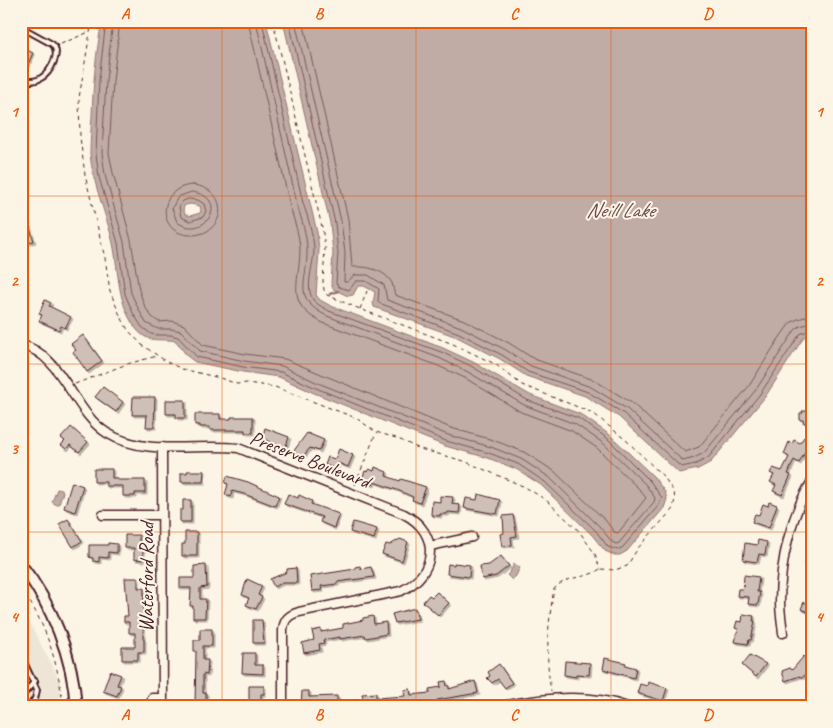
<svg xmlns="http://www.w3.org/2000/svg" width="833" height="728" font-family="Caveat,sans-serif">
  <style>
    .built { fill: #eee5d7 }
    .water { fill: #c0aca5; stroke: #917474; fill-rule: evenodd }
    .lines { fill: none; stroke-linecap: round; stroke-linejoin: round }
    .shore { stroke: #79575c; stroke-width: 1 }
    .stream { stroke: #917474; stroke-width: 2.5 }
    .building { fill: #cfc0b7; stroke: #4a1f2b; filter: url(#shadow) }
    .service-casing { stroke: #4a1f2b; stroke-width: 8 }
    .minor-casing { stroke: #4a1f2b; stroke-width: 11 }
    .tertiary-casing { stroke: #4a1f2b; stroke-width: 14 }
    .path { stroke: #4a1f2b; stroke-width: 1; stroke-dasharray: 4 4; stroke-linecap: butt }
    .service { stroke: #fcf5e5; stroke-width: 4 }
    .minor { stroke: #fcf5e5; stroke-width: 8 }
    .tertiary { stroke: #fcf5e5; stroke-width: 10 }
    .grid { fill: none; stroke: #e8590c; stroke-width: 1; stroke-opacity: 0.55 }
    .labels { text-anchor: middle; stroke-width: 4; stroke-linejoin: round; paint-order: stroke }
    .street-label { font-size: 20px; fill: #4a1f2b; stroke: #fcf5e5 }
    .water-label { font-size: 21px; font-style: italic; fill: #6d4950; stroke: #fcf5e5 }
    .neatline { fill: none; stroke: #e8590c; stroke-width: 2 }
    .grid-label { font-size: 16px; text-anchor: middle; font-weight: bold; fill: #e8590c }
  </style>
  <defs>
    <filter id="shadow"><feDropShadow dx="2" dy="2" stdDeviation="0" flood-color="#0004"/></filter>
  </defs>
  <rect width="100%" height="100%" fill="#fcf5e5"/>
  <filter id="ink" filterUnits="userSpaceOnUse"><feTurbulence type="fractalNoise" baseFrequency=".02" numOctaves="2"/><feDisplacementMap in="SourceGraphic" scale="10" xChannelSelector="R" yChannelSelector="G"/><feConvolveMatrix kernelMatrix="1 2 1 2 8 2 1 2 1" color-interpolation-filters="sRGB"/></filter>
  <g filter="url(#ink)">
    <path class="built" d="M21,606L60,681L61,707H21Z"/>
    <path class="water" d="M102,21H266L317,232L319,250L316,295L320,300L331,306L443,348L473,362L530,395L580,414L610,435L654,477L665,492L667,499L664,508L627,551L620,555H614L605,551L592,535L541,485L516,469L488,458L445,446L314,393L279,377L243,372L195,362L187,356L176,341C161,338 149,344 137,330C117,304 119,273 113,243C106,213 93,185 90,154C90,142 91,129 92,116C93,84 96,52 102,21ZM191,204L200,206L201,210L200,213L190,216L185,214L183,209L185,205Z
      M283,21H812V333L804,337L765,397L711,462L698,469L679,473L619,417L585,396L526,376L500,359L457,337L374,307L373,303L375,292L364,286H358L353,295L348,296L333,289L331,283L333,253L330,223Z
      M57,489L62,490L63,492L59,504L57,505L52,502Z
      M514,564L520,567L516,576L512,580L507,575L510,572Z"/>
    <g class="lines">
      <path class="shore" d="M106,21L99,80L96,154L99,177L118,243L125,294L133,313L142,327L151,334L157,335H171L178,337L197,357L243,367L281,372L316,388L446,441L489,453L518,464L545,482L596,531L608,547L618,550L623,547L659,505L662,498L650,481L607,438L578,418L527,400L471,366L441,352L329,311C323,307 314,304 311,296C306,282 314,264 314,249C313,233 308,218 303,203L262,21
        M113,21L106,81L102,153L105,175L124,242L131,293L139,310L146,323L158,329H171L181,331L200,351L244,361L282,366L318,383L448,435L491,447L521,459L549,477L600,527L612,542L616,544L619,543L654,502L655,498L646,485L603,443L575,424L524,405L468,372L439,358L327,316C291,298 308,282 307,250C307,234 301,219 297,204L256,21
        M120,21L113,81L109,153L113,173L131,240L139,290L145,307L152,317L159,322L172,321L184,325L203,345L245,354L285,359L451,428L493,440L524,452L554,471L606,521L614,532L618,533L646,498L640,490L597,448L572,431L521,412L465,378L436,365L323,323C285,304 299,286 300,251C300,236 294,221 290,206L248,21
        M289,21L335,223L338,253L336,283L339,287L349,290L356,281H366L379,289L378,301L379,303L459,333L502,355L528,372L588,392L623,413L681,467L696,464L708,458L760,394L800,334L812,329
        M295,21L341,221L345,253L344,282H347L355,275H368L384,285L387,300L461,327L506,350L531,366L591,387L627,409L683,461L694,458L704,453L755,391L795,330L800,326L812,323
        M303,21L348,219L352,266L354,267C367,266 385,270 392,283C393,287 394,292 395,295L464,320L509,343L534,359L594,380L632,403L685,452L699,447L749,386L778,340L790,323L798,319L812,315
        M193,185C232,189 226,236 190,235C156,234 157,186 193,185Z
        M192,192C232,197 205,242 177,222L172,208L178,197Z
        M189,199L198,200L204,204L206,211L203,217L190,221L181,217L179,207L183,201Z"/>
      <path class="stream" d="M330,294L338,291"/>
    </g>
    <path class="building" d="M21,47L33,53L22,77H21Z
      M26,216L34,241L21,245V217Z
      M45,300L51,303L49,306L71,317L65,328L61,326L59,330L39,321L42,315L39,314Z
      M83,335L102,361L87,372L73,352L76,350L71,344Z
      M103,387L123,402L116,412L95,397Z
      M133,397H155L154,427H146L147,415H132Z
      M166,400H185V418H176V414H166Z
      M802,411H812V427L807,423H804L803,420H800V413H803Z
      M195,414H220V419H231V417H253V433H245V430H210V427H200V425H195Z
      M71,427L88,442L79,452L70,445L66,449L61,445L65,441L61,438Z
      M265,428L289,437L285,449L262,438Z
      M307,433L324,440L319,451L310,448L301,459L293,452Z
      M804,437L811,442L799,463L794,460L788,474L791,475L782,495L773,491L776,485L770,482L774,475L770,473L773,468L782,471L789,457L784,454L789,442L792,444L794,440L800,443Z
      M339,449L353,455L348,467L338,463L336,469L325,465L328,457L335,459Z
      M375,467L387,472L386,476L400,481L401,479L426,487L420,503L412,500L413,497L397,490L374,482L373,485L361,481L365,471L368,472L369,469L374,471Z
      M94,469H112V478H117V480H145V493H135V496H123V486H106V482H94Z
      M187,471H204L203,482H181V473H187Z
      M227,476L248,482L279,496L275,506L244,494L232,491L231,497L225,495L228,484L225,483Z
      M72,482L83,486L75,512L64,508Z
      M288,494L298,498L299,495L312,501L311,504L339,514L334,528L320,522L322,517L284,504Z
      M478,494L500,500L497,514L464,508L466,498L477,500Z
      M440,496L453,497L452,504L460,505L459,513L448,512L447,514H440V516L431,515L432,501L440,502Z
      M183,500H191V522H180V510H183Z
      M769,502L777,505L769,528L752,522L755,514L759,515L763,504L768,506Z
      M513,515L517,536L511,537L512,545L502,546L500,534L504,533L503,516Z
      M68,519L82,541L73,547L59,524Z
      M353,522L377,529L374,539L350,532Z
      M185,532H197V556H182V544H185Z
      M125,535H139V543H143V560L134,559V548H125Z
      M400,539L408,542L402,561L382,554L386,544L390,545Z
      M758,540L767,542L765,555L759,554L757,562L743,560L745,543L757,545Z
      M108,543L117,544V553L108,552V558L99,557V562L93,561V558L89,557V545H108Z
      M501,556L509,566L496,576L482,579L480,566L489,565Z
      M812,561V571L806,573L804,563Z
      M454,563L470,565L469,577L447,574L448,564L454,565Z
      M206,565L207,587L200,588V599H206L205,618H193V606H190L191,588H180V578H194V566Z
      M360,566L361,569L371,567L374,577L337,582V584L321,586L322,590L312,591L310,576L355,569V567Z
      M296,568L297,583H282L274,587L270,579L287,572V569Z
      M744,575L759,577L757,592H760L758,605L748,604L749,597L737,596L738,589H743Z
      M125,578H138V588H144L143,639H144V652H138V660H122V647H135V633H129V622H124V616H128Z
      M247,579L262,586L258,595L262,597L256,609L246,605L249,598L242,595Z
      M437,592L449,603L438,615L423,602L429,595L432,597Z
      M812,595V614L801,609L804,602L808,604Z
      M415,608L418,619L395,623L392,614Z
      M743,614L754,616L753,621H755L751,640H749L748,644L735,642L738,629L735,628L737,621L742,622Z
      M373,616L374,624L386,622L387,634L366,638L365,635L340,639V637L323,640L324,643L319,644L320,650L304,653L302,643L314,640L312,631L321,629V632L343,628V624L363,620V618Z
      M253,620H262L264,643H253Z
      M200,629H212V646H203V660H208L207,675L203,674V693H206V707H195L196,651H194V640H200Z
      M812,647V667L802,678L800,676L785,681L782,671L790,668L792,670L804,656L806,658Z
      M243,653H255V665H263V674L242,673Z
      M750,655L766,664L756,677L742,665Z
      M605,658L626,663L625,665L636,668L634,678L603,669Z
      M565,661L590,663L589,675L576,674V677L564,675Z
      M499,664L512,683L505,688L498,679L492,683L487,678L490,676L488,672Z
      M110,671L121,675L117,685L121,686L117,696L103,691Z
      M446,681L447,686H449V689L475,681L478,693L437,700L438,702L407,707L405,705L389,707H371L370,705L301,707L302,691H309V697L337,696V701L363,700L362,694L376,693V698L405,696L404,690L410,689L411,695L430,693L429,689L441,687L440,682Z
      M648,682L667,688L663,701L637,693L640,684L647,686Z
      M249,686H264V694H261V705H249Z"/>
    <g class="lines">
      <defs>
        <path id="service" d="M21,27L52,44C62,52 50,73 41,78C36,82 28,81 21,81
          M21,656L37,690L35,699L29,707
          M21,697L35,681"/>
        <path id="minor" d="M21,345C63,354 72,411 107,433C146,457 195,443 238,448L404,514C441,533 437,574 401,591L299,612C289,615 284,619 283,630V707
          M162,447L163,707
          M103,515H162
          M430,546L472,537
          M783,633C782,623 780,612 780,602C780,561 791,515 812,481
          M152,698H163
          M498,707C539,698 587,692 627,707"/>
        <path id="tertiary" d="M21,565C52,604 73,657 76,707"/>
      </defs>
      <use href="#service" class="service-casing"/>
      <use href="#minor" class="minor-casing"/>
      <use href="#tertiary" class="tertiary-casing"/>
      <path class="path" d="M92,21L79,98L80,137L85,175L105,258L110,291L119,313L128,330L142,345L167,362L182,369L220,378L237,384L247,383L275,387L356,418L376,432L396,438L420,449L464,461L525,487L546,500L579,531L595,554L600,569C583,581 570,573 554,589C548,623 545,657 551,691
        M273,21L322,227L325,248L323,282L324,290L327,295L360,309L453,344L495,364L522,385L593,413L627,441L664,477L674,492L675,500L672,510L638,548L627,566L615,570L601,569
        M61,44L89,32
        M360,309L367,291
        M75,384L127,364L157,356
        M355,485L376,433
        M21,589C46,622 59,666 63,707"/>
      <use href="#service" class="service"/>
      <use href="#minor" class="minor"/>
      <use href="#tertiary" class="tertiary"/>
    </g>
  </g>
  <path class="grid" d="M222,21V707M416,21V707M611,21V707M21,196H812M21,364H812M21,532H812"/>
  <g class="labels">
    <g class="street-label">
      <text transform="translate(310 459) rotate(21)" y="7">Preserve Boulevard</text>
      <text transform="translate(146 577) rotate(-90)" y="7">Waterford Road</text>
    </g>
    <g class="water-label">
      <text x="620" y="217">Neill Lake</text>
    </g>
  </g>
  <rect width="833" height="728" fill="none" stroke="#fcf5e5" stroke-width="55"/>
  <rect x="28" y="28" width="778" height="672" class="neatline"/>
  <g class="grid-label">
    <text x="125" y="19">A</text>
    <text x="319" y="19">B</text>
    <text x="514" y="19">C</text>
    <text x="708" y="19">D</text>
    <text x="14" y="117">1</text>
    <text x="819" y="117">1</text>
    <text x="14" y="286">2</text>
    <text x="819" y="286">2</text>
    <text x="14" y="454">3</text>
    <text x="819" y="454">3</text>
    <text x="14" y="622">4</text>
    <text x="819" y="622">4</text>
    <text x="125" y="720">A</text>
    <text x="319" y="720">B</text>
    <text x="514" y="720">C</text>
    <text x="708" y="720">D</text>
  </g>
</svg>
